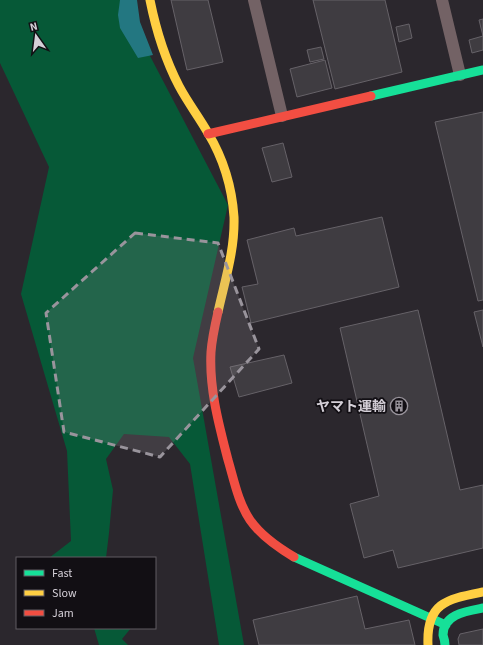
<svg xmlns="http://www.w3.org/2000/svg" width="483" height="645" font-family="'Source Sans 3','Noto Sans JP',sans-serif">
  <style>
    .forest { fill: #065937 }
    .water { fill: #237781 }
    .building { fill: #3f3c41; stroke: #666268 }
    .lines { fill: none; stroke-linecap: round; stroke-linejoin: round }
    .street { stroke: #736265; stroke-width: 12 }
    .fast { stroke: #16e098; stroke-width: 9 }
    .slow { stroke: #ffcf43; stroke-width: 9 }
    .jam { stroke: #f24e42; stroke-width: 9 }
    .marked { fill: #99949c; fill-opacity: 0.2; stroke: #99949c; stroke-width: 3; stroke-dasharray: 8 5; stroke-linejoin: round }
    .labels { text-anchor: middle; stroke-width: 3.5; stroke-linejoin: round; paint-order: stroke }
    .poi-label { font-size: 14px; font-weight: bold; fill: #d4cfd7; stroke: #120f14; text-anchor: end }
  </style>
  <rect width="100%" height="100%" fill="#2b272d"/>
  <path class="forest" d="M0,0H129L127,12L228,205L193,358L244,645H219L190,464L169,437L124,434L106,459L113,490L109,533L106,558H49L71,541L67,451L21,294L49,167L0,63Z
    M94,628H131L122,639L128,645H99Z"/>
  <path class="water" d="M120,0H137L140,22L153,55L138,58L120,28L118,15Z"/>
  <path class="building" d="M171,0H208L223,62L187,70Z
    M313,0H385L402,72L335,89Z
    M483,19V50L472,53L469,40L483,36L479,20Z
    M409,24L412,38L399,42L396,27Z
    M321,47L324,59L310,62L307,50Z
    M325,60L332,88L297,97L290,69Z
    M483,112V300L478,301L435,122Z
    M283,143L292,177L272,182L262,148Z
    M382,217L399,287L251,323L242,287L258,284L247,240L294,228L296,236Z
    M418,310L460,490L483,485V548L398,568L393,550L364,558L350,504L379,496L340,328Z
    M483,310V347L474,312Z
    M284,355L292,383L239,397L230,367Z
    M357,596L365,629L409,620L415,645H259L253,620Z
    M483,629V645H459L458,639L460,634Z"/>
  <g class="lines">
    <path class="street" d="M254,0L282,116
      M442,0L460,75"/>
    <path class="fast" d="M371,96L483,70
      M294,557L446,625
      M445,645C445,642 444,638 443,635C443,614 467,611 483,608"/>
    <path class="slow" d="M150,0C156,30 165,59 179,86C188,103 199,117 208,133C223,158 232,187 234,217C235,250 225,280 218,312
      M428,645C426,602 448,599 483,592"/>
    <path class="jam" d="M208,134L371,96
      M218,312C215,325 212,338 211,352C209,389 219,425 228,460C234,480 238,502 250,520C261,536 277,547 294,557"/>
  </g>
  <path class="marked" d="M135,233L218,243L259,349L160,457L64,432L46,313Z"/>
  <defs>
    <symbol id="building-ring" viewBox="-11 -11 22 22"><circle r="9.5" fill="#120f14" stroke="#99949c" stroke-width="1.5"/><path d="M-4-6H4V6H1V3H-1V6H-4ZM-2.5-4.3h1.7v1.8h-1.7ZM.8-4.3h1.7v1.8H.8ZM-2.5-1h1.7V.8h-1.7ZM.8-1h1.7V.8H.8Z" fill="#99949c"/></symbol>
  </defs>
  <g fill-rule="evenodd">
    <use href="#building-ring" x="389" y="396" width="20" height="20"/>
  </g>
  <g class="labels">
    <g class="poi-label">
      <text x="386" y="411">ヤマト運輸</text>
    </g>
  </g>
  <rect x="16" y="557" width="140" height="72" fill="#120f14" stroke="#605c62"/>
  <rect x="24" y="570" width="20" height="6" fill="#16e098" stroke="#605c62"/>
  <text x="52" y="577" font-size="12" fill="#d4cfd7">Fast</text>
  <rect x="24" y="590" width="20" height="6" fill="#ffcf43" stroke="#605c62"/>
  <text x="52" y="597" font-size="12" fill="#d4cfd7">Slow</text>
  <rect x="24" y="610" width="20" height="6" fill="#f24e42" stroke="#605c62"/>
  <text x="52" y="617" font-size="12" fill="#d4cfd7">Jam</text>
  <g transform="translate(36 36) rotate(346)" stroke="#120f14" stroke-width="3" paint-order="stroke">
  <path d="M0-3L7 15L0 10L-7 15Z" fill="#d4cfd7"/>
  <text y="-6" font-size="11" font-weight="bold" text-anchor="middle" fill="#d4cfd7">N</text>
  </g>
</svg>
